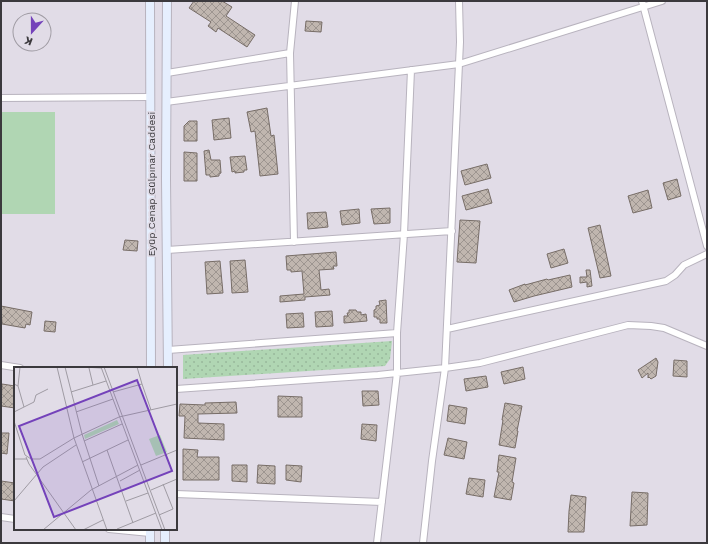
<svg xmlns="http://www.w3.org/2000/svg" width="708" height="544" font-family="'Work Sans',sans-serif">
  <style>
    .grass { fill: #b0d6b3 }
    .park { fill: url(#park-dots) }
    .building { fill: url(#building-cross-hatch); stroke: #776d67 }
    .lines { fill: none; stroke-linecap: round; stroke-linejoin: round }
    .street-casing { stroke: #b8b3be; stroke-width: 8 }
    .secondary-casing { stroke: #b8b3be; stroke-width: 10 }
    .street { stroke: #fff; stroke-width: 6 }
    .secondary { stroke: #e6effe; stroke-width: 8 }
    .labels { text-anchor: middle; stroke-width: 3.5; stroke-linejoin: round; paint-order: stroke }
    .street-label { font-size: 10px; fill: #3b393d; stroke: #e1dce7 }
    .inset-road { fill: none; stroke: #9f9ba3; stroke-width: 1 }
    .view { fill: #7442ba; fill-opacity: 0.15; stroke: #7442ba; stroke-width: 2 }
    .inset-edge { fill: none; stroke: #3b393d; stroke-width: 2 }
  </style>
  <defs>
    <pattern id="park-dots" width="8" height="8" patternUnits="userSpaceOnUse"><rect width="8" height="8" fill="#b0d6b3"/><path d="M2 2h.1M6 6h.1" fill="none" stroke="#98b89b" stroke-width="1.8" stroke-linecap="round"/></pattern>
    <pattern id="building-cross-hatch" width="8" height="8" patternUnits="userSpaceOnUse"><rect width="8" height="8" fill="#c0b6af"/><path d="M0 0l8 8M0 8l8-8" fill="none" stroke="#9d9590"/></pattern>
  </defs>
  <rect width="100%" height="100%" fill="#e1dce7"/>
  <path class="grass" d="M1,112H55V214H1Z"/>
  <path class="park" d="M392,341L390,359L385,366L183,379V355Z"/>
  <path class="building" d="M194,1H222L232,7L226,16L255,35L247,47L218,28L216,32L208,26L211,22L189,8Z
    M306,21L322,22L321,32L305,31Z
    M267,108L271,136L274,135L278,174L260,176L255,131L251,132L247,112Z
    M229,118L231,138L214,140L212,120Z
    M189,121H197V141H184V126Z
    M209,150L211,160H220L221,173L219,174V176L210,177V175H206L204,151Z
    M184,152L197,153V181H184Z
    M245,156L247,170H244V172L235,173V171L232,172L230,157Z
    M487,164L491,178L465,185L461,171Z
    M677,179L681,196L668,200L663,183Z
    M488,189L492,203L466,210L462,196Z
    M648,190L652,208L633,213L628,196Z
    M390,208V223L374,224L371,209Z
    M359,209L360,223L342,225L340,211Z
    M326,212L328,227L308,229L307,213Z
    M460,220L480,221L476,263L457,262Z
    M600,225L611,276L600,278L588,228Z
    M125,240L138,241L137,251L123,250Z
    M564,249L568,263L551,268L547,254Z
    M336,252L337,266H333L334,269L319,270L321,290L329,289L330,295L305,297V300L280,302V296L304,294L302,271L291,272V270H287L286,256Z
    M245,260L248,292L232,293L230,261Z
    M220,261L223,293L207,294L205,262Z
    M586,270H590L592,286L587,287V282L580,283V277H587Z
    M570,275L572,287L534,296L514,302L509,290L525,284V285L547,279L548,280Z
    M386,300L387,323H380V319H377V317H374V310L376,309V306L380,305L379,301Z
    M1,306L32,312L30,325L26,324L25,328L2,324Z
    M349,310H356L357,312H361V315L366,314L367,321L344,323V316H348L347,313H349Z
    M332,311L333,326L316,327L315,312Z
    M303,313L304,327L287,328L286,314Z
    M45,321L56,322L55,332L44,331Z
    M656,358L658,362L656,376L651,379L649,377L648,378V373L642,378L638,370Z
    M674,360L687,361V377L673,376Z
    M523,367L525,379L504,384L501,372Z
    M486,376L488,387L466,391L464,379Z
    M2,384L15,386V408L1,406Z
    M362,391H378L379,405L363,406Z
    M278,396L302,397V417H278Z
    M236,402L237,413L198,414V423L224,424V440L184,438L185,416H179L180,404L205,405V403Z
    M505,403L522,406L517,431H518L515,448L499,445L503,420H502Z
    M449,405L467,408L465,424L447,421Z
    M362,424L377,425L376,441L361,439Z
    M1,433H9L7,454L1,453Z
    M448,438L467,442L464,459L444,455Z
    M183,449L198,450L197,457H219V480H183Z
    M499,455L516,458L512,482L514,483L511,500L494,497L499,472H497Z
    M232,465H247V482L232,481Z
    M258,465L275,466V484L257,483Z
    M286,465L302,466L301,482L286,480Z
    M469,478L485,480L483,497L466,494Z
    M1,481L15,483V501L1,499Z
    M632,492L648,493L647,525L630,526Z
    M571,495L586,497L584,532H568L569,511Z"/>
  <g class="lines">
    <defs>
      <path id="street" d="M642,1L707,246
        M167,73L290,53
        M1,98L150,97
        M166,102L459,64L662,1
        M294,242L290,53L295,1
        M167,250L452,231
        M447,329L666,281L675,275L684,265L707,254
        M168,350L397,333
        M1,365L20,368
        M176,389L378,375L445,368L480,363L628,325L651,326L664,328L707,346
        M176,494L382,502
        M1,517L15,519
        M109,529L150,533
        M377,543L397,373V333L404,234L411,70
        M423,543L432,461L445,368L460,42L459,1"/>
      <path id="secondary" d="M150,1L151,368
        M167,1L166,179L168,368
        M150,543V529
        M165,543V529"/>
    </defs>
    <use href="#street" class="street-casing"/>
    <use href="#secondary" class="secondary-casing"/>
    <use href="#street" class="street"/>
    <use href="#secondary" class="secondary"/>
  </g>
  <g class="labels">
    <g class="street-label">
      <text transform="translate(151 184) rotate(-90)" y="4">Eyüp Cenap Gülpınar Caddesi</text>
    </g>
  </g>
  <g transform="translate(14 367)">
    <rect width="163" height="163" fill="#e1dce7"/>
    <path d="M146,68L153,85L142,89L135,72Z" fill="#b0d6b3"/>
    <path d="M103,53L105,57L71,72L70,68Z" fill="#b0d6b3"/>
    <path class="inset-road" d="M43,0L60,71L93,163M51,0L68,67L85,119M69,0L87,1M87,0L148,163M90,0L151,163M123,0L128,17M75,1L79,18M0,17L4,19L10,40M4,19L6,0M57,25L92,14M99,25L128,17L137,43M0,45L20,35L22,28L34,22M62,45L99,32M0,54L11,88L17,92H26L60,71L105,50L163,37M70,74L108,57M93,83L119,156M12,90L15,97L62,163M0,92H13M68,95L114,73M127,98L163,83M106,114L126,103M137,123L163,112M0,134L29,100L62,78M112,134L134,126M145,148L159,142L149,117M103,162L142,146M29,163L77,123L124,98M69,163L89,153"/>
    <path class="view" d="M123,13L158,104L40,150L5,59Z"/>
    <rect width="163" height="163" class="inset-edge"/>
  </g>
  <rect width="708" height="544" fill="none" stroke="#3b393d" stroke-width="4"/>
  <g transform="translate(32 32) rotate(201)"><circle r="19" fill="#e1dce7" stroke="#9f9ba3"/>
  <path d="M0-3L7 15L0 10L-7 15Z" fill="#7442ba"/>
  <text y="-6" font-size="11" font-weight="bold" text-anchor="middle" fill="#3b393d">K</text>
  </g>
</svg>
